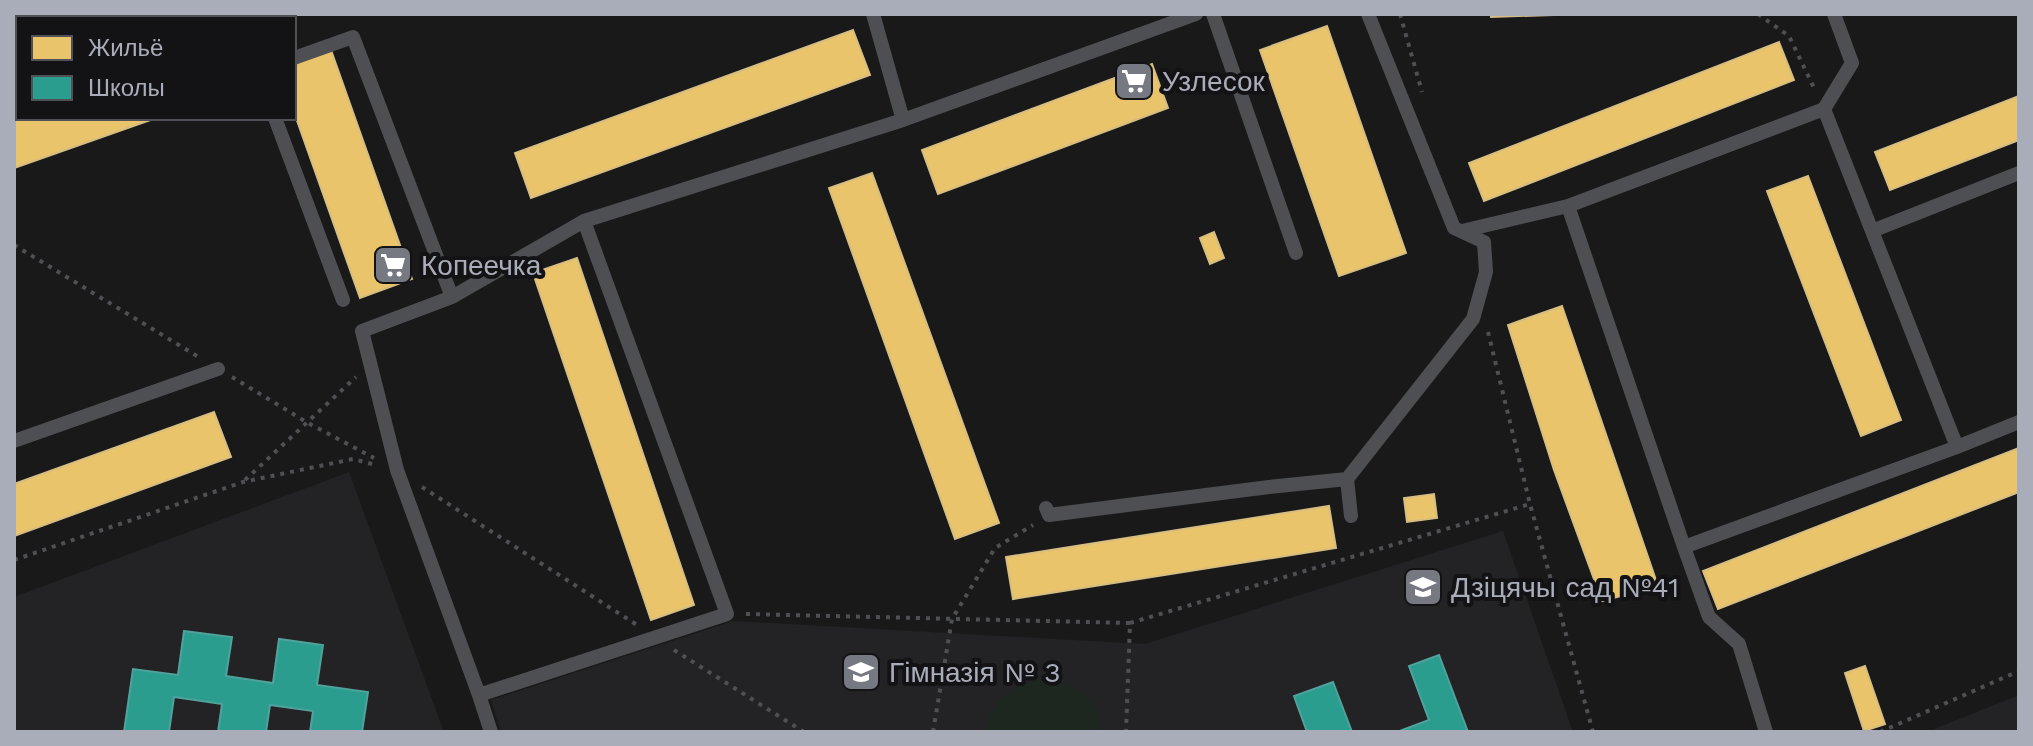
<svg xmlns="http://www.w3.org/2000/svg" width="2033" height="746" font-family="'Work Sans',sans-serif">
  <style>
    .built { fill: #232325 }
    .green { fill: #1e2620 }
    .homes { fill: #e9c46a; stroke: #d6bd82; stroke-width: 2 }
    .schools { fill: #2a9d8f; stroke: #50a29c; stroke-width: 2 }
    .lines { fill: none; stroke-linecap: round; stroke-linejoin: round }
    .path { stroke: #4f5054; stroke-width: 4; stroke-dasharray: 4 6; stroke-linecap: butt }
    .service { stroke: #4e4f53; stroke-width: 14 }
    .labels { text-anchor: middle; stroke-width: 8; stroke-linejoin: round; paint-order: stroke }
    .poi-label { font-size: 28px; fill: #a9adba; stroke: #131315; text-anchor: start }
  </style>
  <rect width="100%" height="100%" fill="#191919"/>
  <path class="built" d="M349,472L444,732H14V597Z
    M1503,531L1573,732H501L491,700L733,621L1145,644Z
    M2019,695V732H1927Z"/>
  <path class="green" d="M1046,679C1075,684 1099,700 1103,732H986C991,699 1014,683 1046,679Z"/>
  <path class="homes" d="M1491,14H1584L1491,17Z
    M1327,26L1406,253L1339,276L1260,50Z
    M853,30L870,75L531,198L515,153Z
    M1779,42L1794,80L1484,201L1469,163Z
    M331,50L412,279L360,298L294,112V63Z
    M1152,64L1168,108L938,194L922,150Z
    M2019,96V140L1890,190L1875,152Z
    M18,114V118H156L14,168V115Z
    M872,173L999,523L955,539L829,188Z
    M1808,176L1901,420L1861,436L1767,191Z
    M1214,232L1224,258L1210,264L1200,238Z
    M577,258L694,605L651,620L533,273Z
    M1562,306L1658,586L1602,601L1554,470L1508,325Z
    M214,412L231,457L14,536V484Z
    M2019,448V492L1718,609L1703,571Z
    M1434,494L1437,518L1407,522L1404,498Z
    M1329,506L1336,548L1013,599L1006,557Z
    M1865,666L1885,724L1864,731L1845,673Z"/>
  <path class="schools" d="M184,631L232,637L226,676L273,683L279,639L323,645L317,685L368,692L362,732H310L313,711L270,705L266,732H218L222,704L174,697L169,732H124L133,669L178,675Z
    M1439,655L1468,732H1397L1429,720L1409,666Z
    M1333,682L1352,732H1307L1294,696Z"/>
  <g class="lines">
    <path class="path" d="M1400,14L1422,92
      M1758,14L1789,36L1815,90
      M14,245L197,356
      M1488,332L1530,504L1593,732
      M232,377L308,423L374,458
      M245,480L356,377
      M422,487L637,625
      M14,560L243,482L353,459L376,465
      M746,614L1130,623L1126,732
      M1130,623L1530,504
      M674,650L804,732
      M933,732L952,619L995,548L1033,525
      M1880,732L2019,671"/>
    <path class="service" d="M873,14L903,120
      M1213,14L1296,253
      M1834,14L1852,63L1824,109L1957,447
      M210,18L219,15
      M294,58L353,37L452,297L584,221L903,120L1196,14
      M14,88L18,86
      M275,118L343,300
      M1568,206L1684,547L1957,447L2019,422
      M1462,231L1568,206L1824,109
      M1872,231L2019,173
      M452,297L362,331L397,470L479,695L491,732
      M14,441L218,369
      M1046,508L1049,515L1269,487L1347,479
      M1351,516L1347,479L1473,319L1486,272L1484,242L1454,228L1368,14
      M1684,547L1709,617L1739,644L1766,732
      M479,695L727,614L584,221"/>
  </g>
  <defs>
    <symbol id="supermarket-square" viewBox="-11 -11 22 22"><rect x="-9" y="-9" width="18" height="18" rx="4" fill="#777982" stroke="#131315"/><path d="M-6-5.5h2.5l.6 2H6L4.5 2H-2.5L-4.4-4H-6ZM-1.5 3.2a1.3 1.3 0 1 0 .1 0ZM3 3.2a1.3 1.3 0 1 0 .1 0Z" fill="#fff"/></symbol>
    <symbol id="school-square" viewBox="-11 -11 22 22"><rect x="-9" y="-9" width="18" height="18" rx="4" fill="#777982" stroke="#131315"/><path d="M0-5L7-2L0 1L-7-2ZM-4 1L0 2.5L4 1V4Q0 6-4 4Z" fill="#fff"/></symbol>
  </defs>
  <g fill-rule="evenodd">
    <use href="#supermarket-square" x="1112" y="59" width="44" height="44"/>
    <use href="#supermarket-square" x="371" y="243" width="44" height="44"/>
    <use href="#school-square" x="1401" y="565" width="44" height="44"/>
    <use href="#school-square" x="839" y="650" width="44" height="44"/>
  </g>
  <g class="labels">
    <g class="poi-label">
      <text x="1162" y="91">Узлесок</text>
      <text x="421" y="275">Копеечка</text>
      <text x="1451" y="597">Дзіцячы сад №41</text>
      <text x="889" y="682">Гімназія № 3</text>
    </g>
  </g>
  <rect width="2033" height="746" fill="none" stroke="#a9adba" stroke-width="32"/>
  <rect x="16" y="16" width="280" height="104" fill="#131315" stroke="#4f5157" stroke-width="2"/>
  <rect x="32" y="36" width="40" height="24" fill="#e9c46a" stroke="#4f5157" stroke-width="2"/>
  <text x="88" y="56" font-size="24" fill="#a9adba">Жильё</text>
  <rect x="32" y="76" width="40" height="24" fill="#2a9d8f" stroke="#4f5157" stroke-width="2"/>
  <text x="88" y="96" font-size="24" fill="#a9adba">Школы</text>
</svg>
